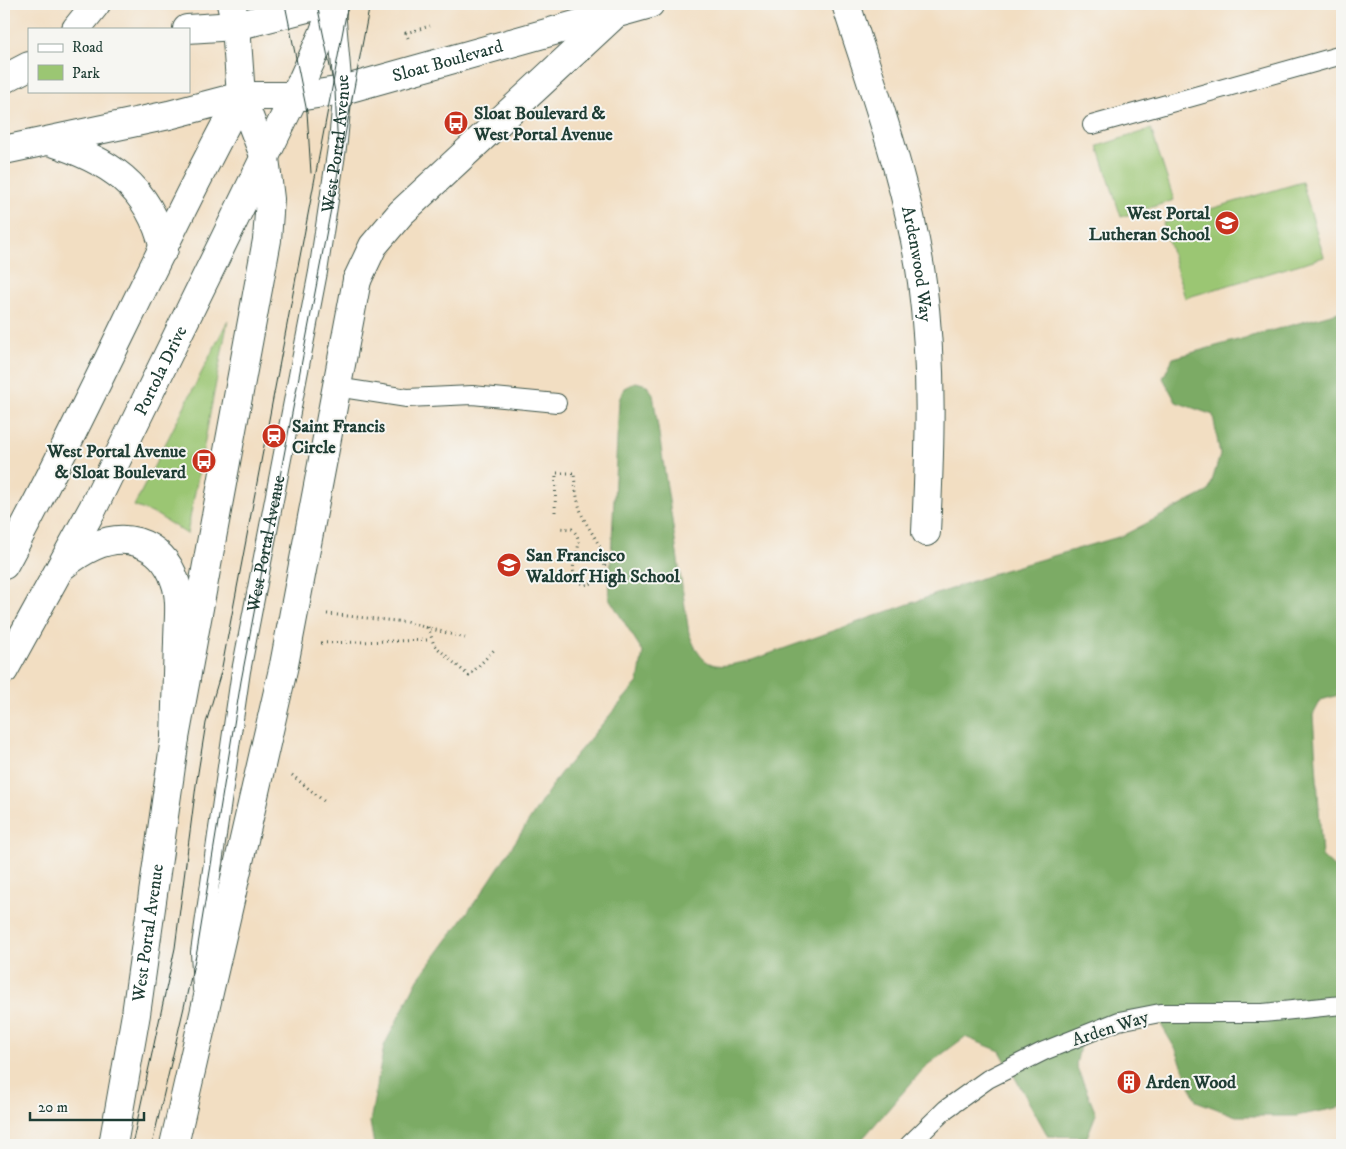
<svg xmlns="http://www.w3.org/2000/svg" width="1346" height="1149" font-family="'IM FELL DW Pica',serif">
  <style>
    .green { fill: #9bc673; stroke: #5d8254 }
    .forest { fill: #7cab65; stroke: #4e744c }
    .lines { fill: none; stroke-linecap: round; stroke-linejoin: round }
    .service-casing { stroke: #3f5549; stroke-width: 20 }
    .minor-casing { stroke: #3f5549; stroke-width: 30 }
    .tertiary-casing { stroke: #3f5549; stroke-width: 30 }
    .secondary-casing { stroke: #3f5549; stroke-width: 30 }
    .primary-casing { stroke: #3f5549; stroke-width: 30 }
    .path { stroke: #3f5549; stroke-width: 3; stroke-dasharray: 1 4; stroke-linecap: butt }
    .service { stroke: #fff; stroke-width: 18 }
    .minor { stroke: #fff; stroke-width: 28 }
    .tertiary { stroke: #fff; stroke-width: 28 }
    .secondary { stroke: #fff; stroke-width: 28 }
    .primary { stroke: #fff; stroke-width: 28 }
    .tram { stroke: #1f3d34; stroke-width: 1 }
    .labels { text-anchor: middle; stroke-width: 4; stroke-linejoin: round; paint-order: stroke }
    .street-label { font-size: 18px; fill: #1f3d34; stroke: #f6f6f2 }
    .poi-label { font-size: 18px; font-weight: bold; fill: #1f3d34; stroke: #f6f6f2; text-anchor: start }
  </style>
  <rect width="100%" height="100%" fill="#f6f6f2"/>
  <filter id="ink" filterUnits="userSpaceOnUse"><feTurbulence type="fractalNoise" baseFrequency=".02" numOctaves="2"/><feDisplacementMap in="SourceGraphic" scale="10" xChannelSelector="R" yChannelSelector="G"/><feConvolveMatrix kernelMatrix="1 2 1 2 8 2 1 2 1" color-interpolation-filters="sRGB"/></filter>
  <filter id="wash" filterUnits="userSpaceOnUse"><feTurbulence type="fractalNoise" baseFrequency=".0096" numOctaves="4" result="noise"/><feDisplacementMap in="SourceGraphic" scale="20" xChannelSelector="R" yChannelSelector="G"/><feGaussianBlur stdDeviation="1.12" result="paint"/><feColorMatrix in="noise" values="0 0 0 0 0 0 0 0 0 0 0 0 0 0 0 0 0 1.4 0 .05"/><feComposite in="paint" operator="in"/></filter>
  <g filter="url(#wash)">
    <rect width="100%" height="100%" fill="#f2dec2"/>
    <path class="green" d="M1151,129L1174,200L1121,217L1098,146Z
      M1302,182L1324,257L1185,298L1163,223Z
      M228,320L187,534L157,515L134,506Z"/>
    <path class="forest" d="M1342,311V694L1321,700L1313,715L1322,856L1342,875V1107L1296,1116H1236L1196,1101L1176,1050L1156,1016L1083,1032L1076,1065L1096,1114L1087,1137L1048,1136L1000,1051L965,1037L926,1066L857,1145H374L370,1122L384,1046L418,979L483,891L559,775L638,682L643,652L609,598L619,400L624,388L636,382L647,385L653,394L689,633C703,671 716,669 752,660L1001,571L1122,536L1209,491L1220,455L1213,415L1176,402L1163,378L1173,358Z"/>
  </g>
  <g filter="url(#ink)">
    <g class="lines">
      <defs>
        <g id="service">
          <path d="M1092,125L1342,55"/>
          <path d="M336,387L407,398L472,395L557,403"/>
          <path id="s1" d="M202,990L200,952L241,671L318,272L338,141L343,90L336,10"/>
          <path d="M909,1145L946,1109L988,1079L1044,1051L1119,1021L1160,1013H1263L1342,1005"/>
        </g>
        <g id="minor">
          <path id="s2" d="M846,4C874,92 910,191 922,282C933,366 930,448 926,532"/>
        </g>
        <g id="tertiary">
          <path id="s3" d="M113,1145L136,1014L175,738L267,240L270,199L265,158"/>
          <path d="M174,1145L284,665L357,280"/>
        </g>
        <path id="secondary" d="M76,29L96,4
          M187,29L236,26
          M4,79L29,66
          M4,150L169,115L241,96"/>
        <g id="primary">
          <path d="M231,4L236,26L241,96L265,158"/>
          <path d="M236,26L323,4"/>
          <path id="s4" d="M241,96H304L343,90L650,4"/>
          <path d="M49,141C108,160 149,185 164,249"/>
          <path d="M357,280L373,246L401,213L611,18"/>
          <path d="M4,565C88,411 157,250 241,96"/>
          <path d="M64,565C84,549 110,534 137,542C156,548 169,562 175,581C182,600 178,622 178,642C177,674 176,706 175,738"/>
          <path id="s5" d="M4,670L93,508L301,83L323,34L334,4"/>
        </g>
      </defs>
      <use href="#service" class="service-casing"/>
      <use href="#minor" class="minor-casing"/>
      <use href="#tertiary" class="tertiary-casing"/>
      <use href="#secondary" class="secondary-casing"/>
      <use href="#primary" class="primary-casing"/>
      <path class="path" d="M408,38L406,33L430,26
        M555,512L556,473H574C575,487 577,501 582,515C590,534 618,562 597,582L584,585C557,568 592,548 572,529L559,528
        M327,614L406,622L465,638
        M428,627L434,645L469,676L494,650
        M321,643L430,640
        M292,775L325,802"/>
      <use href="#service" class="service"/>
      <use href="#minor" class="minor"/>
      <use href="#tertiary" class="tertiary"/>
      <use href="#secondary" class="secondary"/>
      <use href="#primary" class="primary"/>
      <path class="tram" d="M285,4L307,112L311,173
        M317,4L335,91L338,151
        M132,1145L175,948L196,785L206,723L221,672L348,4
        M152,1145L197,951L241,681L370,4"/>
    </g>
  </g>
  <defs>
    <symbol id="bus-disc" viewBox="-11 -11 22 22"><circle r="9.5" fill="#c8321e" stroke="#f6f6f2"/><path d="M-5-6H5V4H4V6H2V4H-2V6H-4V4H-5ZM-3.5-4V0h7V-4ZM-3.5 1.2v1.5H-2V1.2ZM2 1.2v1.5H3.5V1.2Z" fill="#fff"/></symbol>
    <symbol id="school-disc" viewBox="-11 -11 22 22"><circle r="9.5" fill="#c8321e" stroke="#f6f6f2"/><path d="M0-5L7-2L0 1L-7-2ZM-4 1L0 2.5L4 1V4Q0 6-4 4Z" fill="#fff"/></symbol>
    <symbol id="station-disc" viewBox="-11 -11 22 22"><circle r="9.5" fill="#c8321e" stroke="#f6f6f2"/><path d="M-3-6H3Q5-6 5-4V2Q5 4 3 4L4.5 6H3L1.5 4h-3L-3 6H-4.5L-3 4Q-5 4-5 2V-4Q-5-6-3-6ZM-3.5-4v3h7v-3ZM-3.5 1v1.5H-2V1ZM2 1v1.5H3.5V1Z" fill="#fff"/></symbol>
    <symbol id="building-disc" viewBox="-11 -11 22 22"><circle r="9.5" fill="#c8321e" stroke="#f6f6f2"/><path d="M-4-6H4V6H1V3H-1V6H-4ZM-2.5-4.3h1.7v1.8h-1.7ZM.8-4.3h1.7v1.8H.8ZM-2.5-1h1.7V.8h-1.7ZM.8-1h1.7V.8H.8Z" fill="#fff"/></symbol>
  </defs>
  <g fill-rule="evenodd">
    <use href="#bus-disc" x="442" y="109" width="28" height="28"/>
    <use href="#school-disc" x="1213" y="209" width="28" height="28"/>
    <use href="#station-disc" x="260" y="422" width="28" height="28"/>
    <use href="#bus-disc" x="190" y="447" width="28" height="28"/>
    <use href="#school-disc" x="495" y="551" width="28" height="28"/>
    <use href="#building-disc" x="1115" y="1068" width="28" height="28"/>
  </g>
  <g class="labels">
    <g class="street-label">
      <text dy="6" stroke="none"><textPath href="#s4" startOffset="211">Sloat Boulevard</textPath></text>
      <text dy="6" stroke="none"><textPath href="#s1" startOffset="858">West Portal Avenue</textPath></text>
      <text dy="6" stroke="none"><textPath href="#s2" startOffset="270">Ardenwood Way</textPath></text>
      <text dy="6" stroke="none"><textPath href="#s5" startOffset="338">Portola Drive</textPath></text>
      <text dy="6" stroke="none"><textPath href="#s1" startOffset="452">West Portal Avenue</textPath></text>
      <text dy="6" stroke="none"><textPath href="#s3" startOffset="215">West Portal Avenue</textPath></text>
      <text transform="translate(1110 1028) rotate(-18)" y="6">Arden Way</text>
    </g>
    <g class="poi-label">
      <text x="474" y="119">Sloat Boulevard &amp;<tspan x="474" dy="21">West Portal Avenue</tspan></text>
      <text x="1210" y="219" text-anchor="end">West Portal<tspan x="1210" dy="21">Lutheran School</tspan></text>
      <text x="292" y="432">Saint Francis<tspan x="292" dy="21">Circle</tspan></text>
      <text x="186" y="457" text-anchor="end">West Portal Avenue<tspan x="186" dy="21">&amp; Sloat Boulevard</tspan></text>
      <text x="526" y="561">San Francisco<tspan x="526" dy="21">Waldorf High School</tspan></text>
      <text x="1146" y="1088">Arden Wood</text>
    </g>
  </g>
  <rect width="1346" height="1149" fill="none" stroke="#f6f6f2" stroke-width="20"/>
  <rect x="28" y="28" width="162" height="65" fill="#f6f6f2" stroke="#a0aca6"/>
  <rect x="38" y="44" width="25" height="8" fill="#ffffff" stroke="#a0aca6"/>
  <text x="72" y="52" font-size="15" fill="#1f3d34">Road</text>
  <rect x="38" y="65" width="25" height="15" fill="#9bc673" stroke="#a0aca6"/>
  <text x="72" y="78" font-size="15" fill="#1f3d34">Park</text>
  <path d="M30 1112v8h114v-8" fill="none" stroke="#1f3d34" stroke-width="2.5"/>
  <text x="38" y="1112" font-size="15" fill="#1f3d34" stroke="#f6f6f2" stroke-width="4" paint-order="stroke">20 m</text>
</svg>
